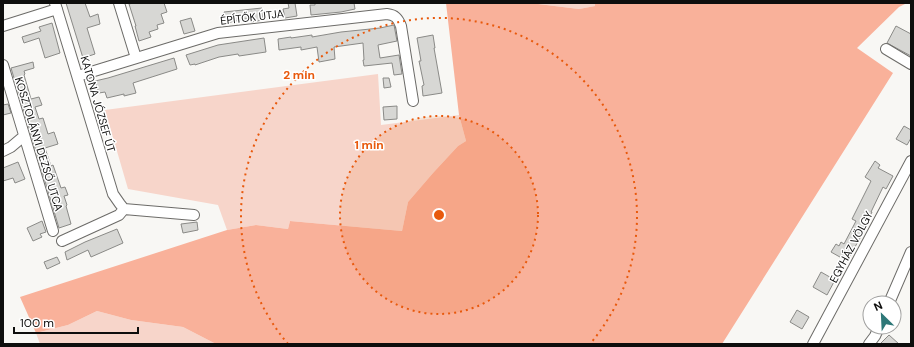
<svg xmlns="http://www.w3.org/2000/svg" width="914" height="347" font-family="'DM Sans',sans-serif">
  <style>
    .green { fill: #f7d5ca }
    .forest { fill: #f9b19a }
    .building { fill: #d7d7d4; stroke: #8a8a87 }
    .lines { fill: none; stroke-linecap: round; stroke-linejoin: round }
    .minor-casing { stroke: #6c6b68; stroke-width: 12 }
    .minor { stroke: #fff; stroke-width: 10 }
    .ring { fill: none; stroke: #e8590c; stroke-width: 2; stroke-dasharray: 2 4 }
    .labels { text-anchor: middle; stroke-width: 3; stroke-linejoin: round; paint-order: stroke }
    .street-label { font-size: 11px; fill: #0e0e0d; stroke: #fff }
    .centre { fill: #e8590c; stroke: #fff; stroke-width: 2 }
    .ring-label { font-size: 12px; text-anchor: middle; font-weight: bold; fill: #e8590c; stroke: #fff; stroke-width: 3; stroke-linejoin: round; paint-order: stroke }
  </style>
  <rect width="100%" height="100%" fill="#f8f7f4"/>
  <path class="green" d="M530,3H595V6L579,9Z
    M378,74L381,125L459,115L466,141L458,146L433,173L408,202L402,231L290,221L288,229L256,225L227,230L218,205L128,189L105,110Z
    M97,311L131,320L183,327L216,344H40L36,333L68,325Z"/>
  <path class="forest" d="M446,3H530L579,9L595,6V3H907L899,7L857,48L893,73L722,344H216L183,327L131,320L97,311L68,325L36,333L20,297L227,230L256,225L288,229L290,221L402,231L408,202L433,173L458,146L466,141L459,115Z"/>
  <path class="building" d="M66,3H85L90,17L98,14L100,24L87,28L95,54L83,58Z
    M133,3H164L167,12L161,14L164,23L157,25L158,29L149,32L151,37L139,41L135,26H136L129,4Z
    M288,3H295L297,16L285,18L283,9L289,8Z
    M315,3H354L355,9L341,12L311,15L310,5H315Z
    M262,8L263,20L251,22L250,18L226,23L224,12Z
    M191,18L195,31L184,34L180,21Z
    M52,23L60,53L45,58L39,38L24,43L22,37L41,31L39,27Z
    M394,25L397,41L378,45L380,58L399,55L402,74L394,75L392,63L364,66L363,60H364L363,43L334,47L335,59L319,62L317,47L301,50V47L279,50L278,39L291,37V38L312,35V37L341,32L380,28Z
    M896,26L911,34V56L887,43Z
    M433,35L435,48H434L442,93L423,96L422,86L424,85L419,61H421L417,38Z
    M264,38L266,52L239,56L238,54L219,57L195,65V64L190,65L186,55L218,45Z
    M174,58L177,69L133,83L136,93L124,96V94L107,98L105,92L99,93L95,81L108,78Z
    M33,62L34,68L24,71L25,74L24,75L31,99L39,97L42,105L35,107L39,119L43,118L48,134L54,132L58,144L45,148L51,166L53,165L61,188L65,187L68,195L64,196L67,205L66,206L71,224L59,228L11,68Z
    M383,78H389L391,87L384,88Z
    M8,104L11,113L3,115V105Z
    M397,106V119L384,120L383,107Z
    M904,126L911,130V138L907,145L896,139Z
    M875,161L880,165L878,168L893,176L886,189L883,187L871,212H872L863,230L864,231L847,261L831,252L836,244L839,246L841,242L844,244L856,221L852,219L871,181L865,177Z
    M18,162L25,179L15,183L13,178L3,181V168Z
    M42,221L46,232L40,234L42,237L33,241L27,228Z
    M197,222L198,230L183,233L181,224Z
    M117,229L123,243L91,257L88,250L67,260L65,252L85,242Z
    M57,257L60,263L47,269L44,262Z
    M821,272L835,280L827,295L813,287Z
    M797,310L809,317L802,329L790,322Z
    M889,335L899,344H880Z"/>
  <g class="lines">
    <defs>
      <path id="minor" d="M55,3L113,194L120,204L124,209
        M119,3L136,58
        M3,26L57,9
        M886,49L911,64
        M3,65L53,231
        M78,76L218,33L387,14C395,15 398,18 401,26L413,101
        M3,151L11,147L24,136
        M62,241L119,215L124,209L194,215
        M889,303L911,252
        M813,344L911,161
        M869,344L875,336L879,327"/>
    </defs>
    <use href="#minor" class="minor-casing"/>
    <use href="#minor" class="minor"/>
  </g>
  <circle cx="439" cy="215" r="99" fill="#e8590c" fill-opacity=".12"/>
  <g class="ring">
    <circle cx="439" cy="215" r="99"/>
    <path d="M288 344A198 198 0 1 1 590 344"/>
  </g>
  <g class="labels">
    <g class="street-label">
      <text transform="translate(252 17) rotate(-7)" y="4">ÉPÍTŐK ÚTJA</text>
      <text transform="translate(98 104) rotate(74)" y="4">KATONA JÓZSEF ÚT</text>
      <text transform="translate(39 144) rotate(73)" y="4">KOSZTOLÁNYI DEZSŐ UTCA</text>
      <text transform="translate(851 247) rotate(-62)" y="4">EGYHÁZ VÖLGY</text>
    </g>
  </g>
  <circle cx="439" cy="215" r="6" class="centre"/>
  <g class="ring-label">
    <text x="299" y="79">2 min</text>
    <text x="369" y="149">1 min</text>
  </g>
  <rect width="914" height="347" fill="none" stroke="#0e0e0d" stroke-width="8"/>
  <g transform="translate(882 315) rotate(336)"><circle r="19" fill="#ffffff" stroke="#9f9f9e"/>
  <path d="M0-3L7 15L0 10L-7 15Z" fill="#2e7878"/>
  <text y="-6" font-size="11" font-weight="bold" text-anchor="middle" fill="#0e0e0d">N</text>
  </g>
  <path d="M14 327v6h124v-6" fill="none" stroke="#0e0e0d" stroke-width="2"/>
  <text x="20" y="327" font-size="12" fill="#0e0e0d" stroke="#ffffff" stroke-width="3" paint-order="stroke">100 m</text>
</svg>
